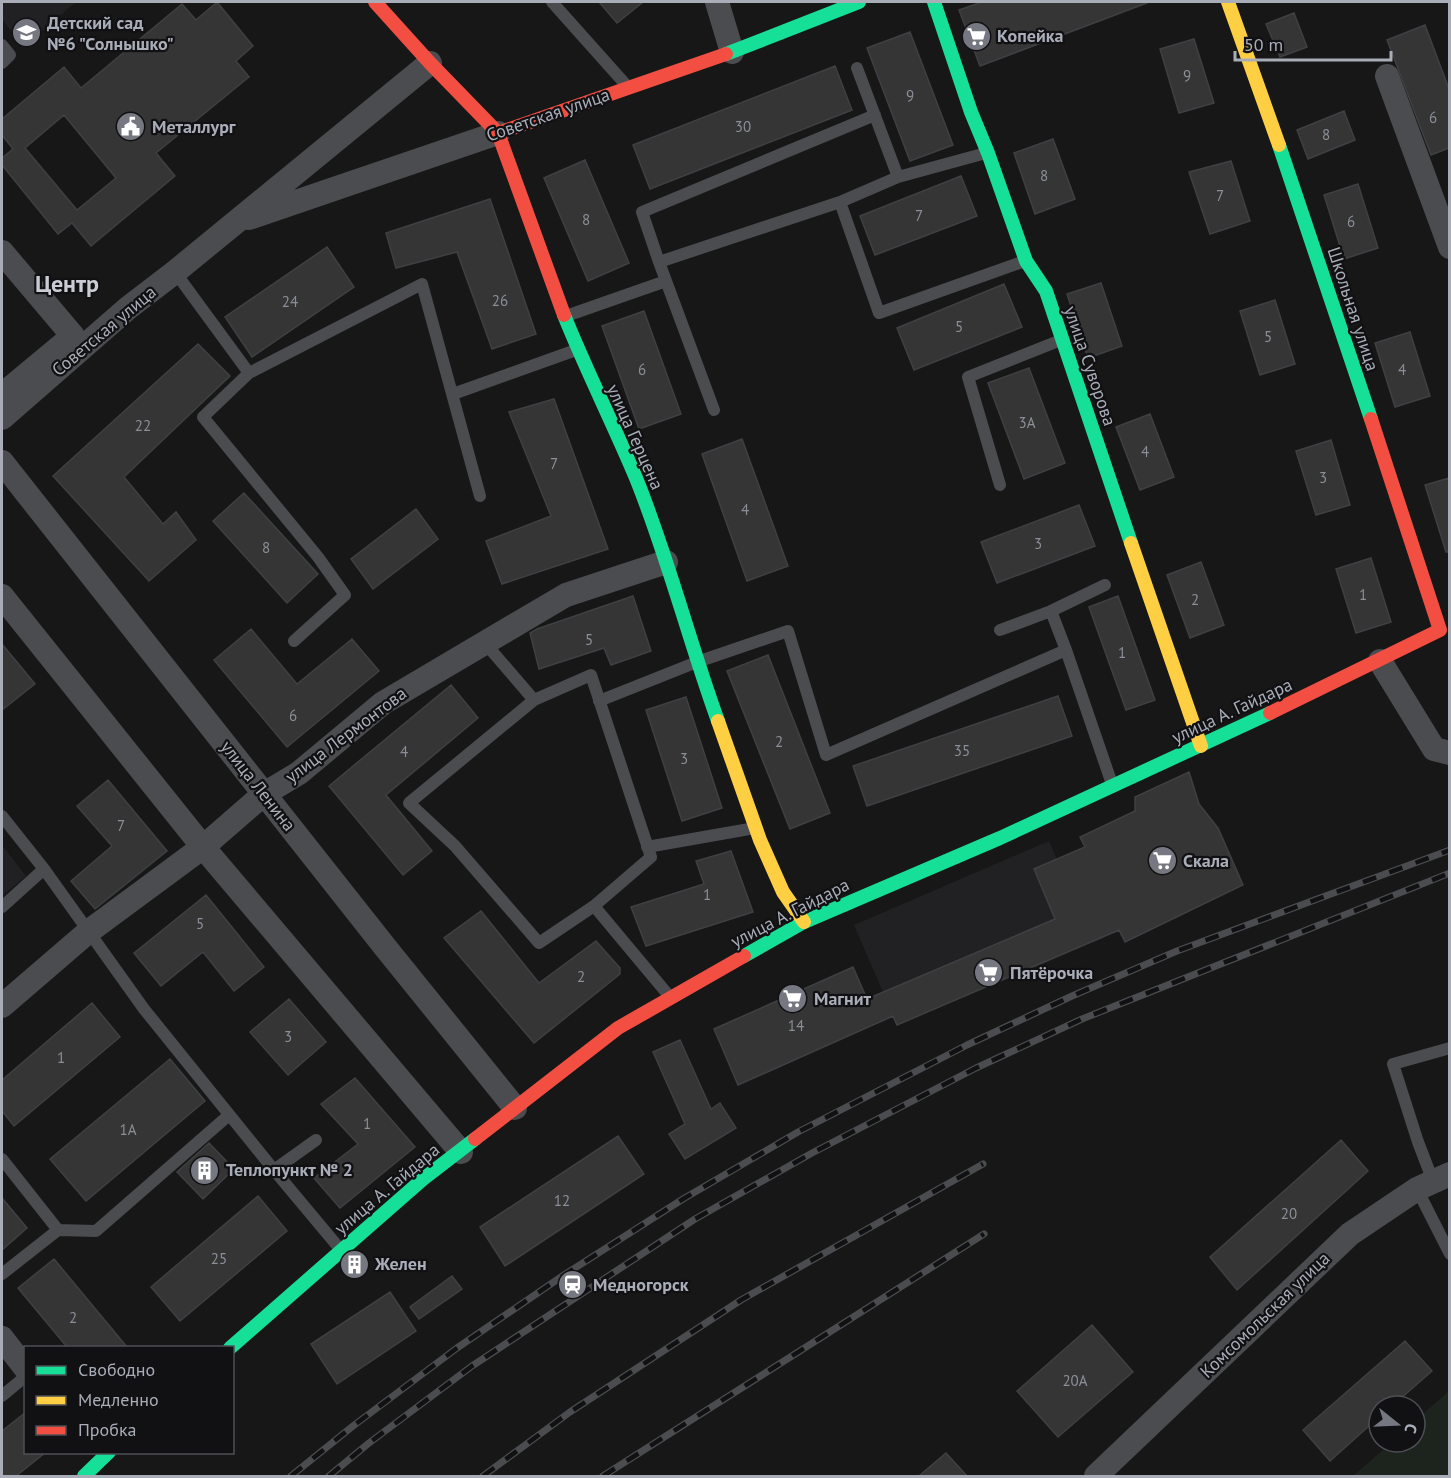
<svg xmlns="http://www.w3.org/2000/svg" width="1451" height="1478" font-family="'PT Sans',sans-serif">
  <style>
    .built { fill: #212123 }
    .green { fill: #1d241e }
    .building { fill: #353536; stroke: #3f4043; stroke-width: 1.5; fill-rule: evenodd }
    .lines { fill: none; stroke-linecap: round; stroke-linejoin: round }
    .lane { stroke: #4b4c50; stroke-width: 12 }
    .street { stroke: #4b4c50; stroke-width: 24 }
    .fast { stroke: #16e098; stroke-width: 14 }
    .slow { stroke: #ffcf43; stroke-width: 14 }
    .jam { stroke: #f24e42; stroke-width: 14 }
    .rail-casing { stroke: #4b4c4f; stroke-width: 7 }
    .rail { stroke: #111113; stroke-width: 4.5; stroke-dasharray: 14; stroke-linecap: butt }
    .labels { text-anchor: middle; stroke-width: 4.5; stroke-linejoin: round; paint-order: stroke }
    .number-label { font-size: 15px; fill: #8b8f98 }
    .poi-label { font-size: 18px; font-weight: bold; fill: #a8adb8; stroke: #111113; text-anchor: start }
    .street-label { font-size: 18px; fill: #a8adb8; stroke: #111113 }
    .district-label { font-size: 24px; font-weight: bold; fill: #c9ccd4; stroke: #111113 }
  </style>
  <rect width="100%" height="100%" fill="#171717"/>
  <path class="built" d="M2,2H76L24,46L2,20Z
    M1049,841L1092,942L897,1025L854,925Z
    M2,845L26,876L2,896Z"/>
  <path class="green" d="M1449,1391V1476H1353L1392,1442H1415V1421Z"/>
  <path class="building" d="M217,2L253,46L236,61L249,77L156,153L175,176L91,246L72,223L58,234L2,165V158L13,149L2,135V119L64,67L81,88L182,4L196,20ZM64,115L116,178L77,210L25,148Z
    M599,2H643L617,23Z
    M982,2H1147V3L980,66L959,10Z
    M1294,13L1307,47L1280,57L1266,24Z
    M1425,25L1449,89V148L1431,155L1387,40Z
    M910,32L953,145L910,161L867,48Z
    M1194,39L1214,103L1179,113L1160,49Z
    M835,66L852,110L650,189L633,145Z
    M1344,111L1355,140L1308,159L1297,130Z
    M1053,139L1075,199L1035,214L1014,153Z
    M585,160L629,263L588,281L544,178Z
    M1231,161L1250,221L1210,234L1189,172Z
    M961,176L977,216L875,255L860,216Z
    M1358,184L1378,248L1344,259L1324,195Z
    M490,199L536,334L492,349L457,252L396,268L386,233Z
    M327,247L354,287L252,357L225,317Z
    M1101,283L1122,346L1088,358L1067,294Z
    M1004,284L1022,327L914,370L897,328Z
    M1275,300L1295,364L1260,375L1240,311Z
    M644,311L681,414L639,429L602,326Z
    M1410,332L1430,396L1395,407L1375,343Z
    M198,344L230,376L124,477L163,524L176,512L196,540L149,581L53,476Z
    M1029,368L1065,463L1024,479L988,383Z
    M554,399L608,549L502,584L486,541L551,516L509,412Z
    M1150,414L1174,477L1140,490L1116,427Z
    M742,439L788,566L747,581L702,454Z
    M1331,440L1350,505L1316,515L1296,451Z
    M1449,478V552H1446L1425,485Z
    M244,493L318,574L287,603L213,521Z
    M1079,505L1095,546L997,583L981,542Z
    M416,509L438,539L373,589L351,559Z
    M1371,558L1391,622L1356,633L1336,569Z
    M1201,562L1224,625L1190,638L1167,575Z
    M633,596L651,651L611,665L604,648L539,669L530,633L537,629Z
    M1118,596L1155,700L1126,710L1089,607Z
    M251,629L297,684L352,639L379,671L287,747L214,660Z
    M2,644L35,684L2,710Z
    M768,655L830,813L790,829L727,671Z
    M451,685L478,718L386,795L432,851L403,875L329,786Z
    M1058,696L1072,736L867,806L853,766Z
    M686,697L722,808L682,821L646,710Z
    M1189,772L1199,804L1218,828L1243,885L1125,942L1119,930L897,1025L893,1016L738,1085L714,1029L853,967L867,999L1055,919L1034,869L1085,847L1080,837L1135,811V797Z
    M108,780L167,851L95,909L71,881L112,846L77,806Z
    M731,851L753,912L646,946L631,907L704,884L696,861Z
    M206,895L264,967L234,991L203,952L161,986L134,953Z
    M481,911L539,983L596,941L620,968V974L534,1043L444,938Z
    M289,999L326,1042L288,1075L250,1032Z
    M92,1003L120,1037L14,1126L2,1111V1080Z
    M680,1040L711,1109L720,1103L736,1128L685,1159L669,1134L685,1124L653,1052Z
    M170,1059L205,1101L86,1201L50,1159Z
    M355,1078L415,1147L340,1208L314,1178L358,1144L321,1104Z
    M618,1136L644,1174L505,1266L480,1227Z
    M1341,1140L1368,1171L1237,1290L1210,1257Z
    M209,1143L234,1169L203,1199L177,1172Z
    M258,1196L287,1231L180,1321L151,1287Z
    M2,1198L27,1228L2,1250Z
    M54,1259L127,1347H67L18,1288Z
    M452,1276L462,1289L419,1319L410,1307Z
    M390,1292L416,1331L337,1384L311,1344Z
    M1092,1325L1133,1372L1058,1437L1017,1391Z
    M1405,1341L1432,1371L1392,1406H1379V1417L1330,1461L1303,1430Z
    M26,1412V1452H46L16,1476H2V1431Z
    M946,1453L967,1476H919Z"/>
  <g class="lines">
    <path class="lane" d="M552,2L627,86
      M2,45L10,55L2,63
      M857,68L898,177
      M840,202L898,177L986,153
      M659,262L642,212L875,115
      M175,272L249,373L203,417L318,557L345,595L294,641
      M566,316L666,281
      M249,373L422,284L480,496
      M453,394L576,350
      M714,410L659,262L840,202L879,313L1025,261
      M1000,485L968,377L1061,340
      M1000,630L1051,611
      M485,643L534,700L591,675L651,857L594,906L539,943L455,846L409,803L534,700
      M1066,650L1051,611L1105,585
      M599,701L697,662L788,631L826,755L1066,650L1112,784
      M2,816L44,869L144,1009L274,1170L340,1249
      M647,847L755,828
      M594,906L670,997
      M2,907L44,869
      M2,1159L58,1230L2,1274
      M274,1170L316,1140
      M1433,1181L1418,1142L1393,1064L1450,1048
      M1417,1189L1450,1254
      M58,1230L96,1231L229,1115
      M2,1396L26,1376"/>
    <path class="street" d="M717,2L732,52
      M1387,76L1450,247
      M249,218L498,133
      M2,252L73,336L2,395
      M2,418L128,308L175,272L430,63
      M2,462L385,947L515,1108
      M2,596L203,847L461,1152
      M1380,661L1434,749L1450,753
      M2,1006L88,932L203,847L264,794L299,773L383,703L566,595L666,562
      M2,1338L26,1369
      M1096,1476L1350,1234L1417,1189L1450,1174"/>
    <path class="fast" d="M934,2L971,112L988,153L1026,261L1046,291L1131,543
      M726,54L859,2
      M1279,145L1371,419
      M564,315C586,370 613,423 636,478C668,557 689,641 718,721
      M744,956L804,922L1000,838L1270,713
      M230,1348L423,1179L475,1139
      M84,1476L109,1452"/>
    <path class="slow" d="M1228,2L1279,145
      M1131,543L1201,746
      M718,721L760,840L783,892L804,922"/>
    <path class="jam" d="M375,2L430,63L498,133L564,315
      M498,133L726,54
      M1270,713L1440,630L1371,419
      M475,1139L618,1028L744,956"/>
    <defs>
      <path id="rail" d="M291,1476L353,1426L457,1348L564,1275L683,1199L798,1132L967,1045L1072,996L1177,951L1450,850
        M329,1476L369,1443L472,1366L695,1219L812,1153L976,1068L1082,1019L1450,873
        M483,1476L570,1412L741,1300L983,1164
        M603,1476L984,1234"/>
    </defs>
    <use href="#rail" class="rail-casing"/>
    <use href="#rail" class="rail"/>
  </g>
  <defs>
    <symbol id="school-disc" viewBox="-11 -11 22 22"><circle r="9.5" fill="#757880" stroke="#111113"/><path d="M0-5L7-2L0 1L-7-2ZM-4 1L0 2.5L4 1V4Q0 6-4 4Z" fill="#fff"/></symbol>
    <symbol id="supermarket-disc" viewBox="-11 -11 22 22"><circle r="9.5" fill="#757880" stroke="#111113"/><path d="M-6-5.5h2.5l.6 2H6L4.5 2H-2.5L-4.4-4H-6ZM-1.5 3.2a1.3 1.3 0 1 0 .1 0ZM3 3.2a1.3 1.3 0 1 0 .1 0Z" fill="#fff"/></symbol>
    <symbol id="civic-disc" viewBox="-11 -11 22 22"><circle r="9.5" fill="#757880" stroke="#111113"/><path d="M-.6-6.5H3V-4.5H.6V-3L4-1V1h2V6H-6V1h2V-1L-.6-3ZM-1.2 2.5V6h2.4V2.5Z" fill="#fff"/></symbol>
    <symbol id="building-disc" viewBox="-11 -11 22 22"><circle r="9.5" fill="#757880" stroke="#111113"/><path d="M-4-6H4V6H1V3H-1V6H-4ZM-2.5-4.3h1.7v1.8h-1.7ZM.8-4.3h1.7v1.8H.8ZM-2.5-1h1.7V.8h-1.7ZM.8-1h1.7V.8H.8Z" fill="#fff"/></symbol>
    <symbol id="station-disc" viewBox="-11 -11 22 22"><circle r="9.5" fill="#757880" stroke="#111113"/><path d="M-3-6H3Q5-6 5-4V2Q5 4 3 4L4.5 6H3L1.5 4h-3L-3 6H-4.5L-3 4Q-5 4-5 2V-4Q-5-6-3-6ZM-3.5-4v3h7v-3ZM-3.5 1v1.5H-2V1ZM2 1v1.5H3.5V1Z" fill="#fff"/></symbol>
  </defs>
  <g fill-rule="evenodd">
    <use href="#school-disc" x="10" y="16" width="33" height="33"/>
    <use href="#supermarket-disc" x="960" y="20" width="33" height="33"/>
    <use href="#civic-disc" x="114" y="110" width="33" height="33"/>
    <use href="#supermarket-disc" x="1146" y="844" width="33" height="33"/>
    <use href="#supermarket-disc" x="972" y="956" width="33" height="33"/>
    <use href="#supermarket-disc" x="776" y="982" width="33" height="33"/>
    <use href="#building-disc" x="188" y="1154" width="33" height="33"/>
    <use href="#building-disc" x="338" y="1248" width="33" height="33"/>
    <use href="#station-disc" x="556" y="1268" width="33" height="33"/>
  </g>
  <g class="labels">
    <g class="number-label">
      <text x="1187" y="81">9</text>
      <text x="910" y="101">9</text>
      <text x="1433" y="123">6</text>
      <text x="743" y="132">30</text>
      <text x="1326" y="140">8</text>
      <text x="1044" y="181">8</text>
      <text x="1220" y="201">7</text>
      <text x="919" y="221">7</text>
      <text x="586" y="225">8</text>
      <text x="1351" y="227">6</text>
      <text x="500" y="306">26</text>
      <text x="290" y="307">24</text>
      <text x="959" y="332">5</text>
      <text x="1268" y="342">5</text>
      <text x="642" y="375">6</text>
      <text x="1402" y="375">4</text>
      <text x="1027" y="428">3А</text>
      <text x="143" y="431">22</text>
      <text x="1145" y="457">4</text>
      <text x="554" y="469">7</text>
      <text x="1323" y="483">3</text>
      <text x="745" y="515">4</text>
      <text x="1038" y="549">3</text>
      <text x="266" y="553">8</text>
      <text x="1363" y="600">1</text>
      <text x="1195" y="605">2</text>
      <text x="589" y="645">5</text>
      <text x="1122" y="658">1</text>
      <text x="293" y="721">6</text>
      <text x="779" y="747">2</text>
      <text x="962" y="756">35</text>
      <text x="404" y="757">4</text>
      <text x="684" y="764">3</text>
      <text x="121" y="831">7</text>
      <text x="707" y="900">1</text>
      <text x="200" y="929">5</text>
      <text x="581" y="982">2</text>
      <text x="796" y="1031">14</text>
      <text x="288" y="1042">3</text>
      <text x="61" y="1063">1</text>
      <text x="367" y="1129">1</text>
      <text x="128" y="1135">1А</text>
      <text x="562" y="1206">12</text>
      <text x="1289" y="1219">20</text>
      <text x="219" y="1264">25</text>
      <text x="73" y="1323">2</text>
      <text x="1075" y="1386">20А</text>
    </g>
    <g class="poi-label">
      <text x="47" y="29">Детский сад<tspan x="47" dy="21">№6 "Солнышко"</tspan></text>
      <text x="997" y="42">Копейка</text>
      <text x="152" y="133">Металлург</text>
      <text x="1183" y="867">Скала</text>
      <text x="1010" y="979">Пятёрочка</text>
      <text x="814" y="1005">Магнит</text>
      <text x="226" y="1176">Теплопункт № 2</text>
      <text x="375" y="1270">Желен</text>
      <text x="593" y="1291">Медногорск</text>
    </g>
    <g class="street-label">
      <text transform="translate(548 115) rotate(-19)" y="6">Советская улица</text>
      <text transform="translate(1353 309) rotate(72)" y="6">Школьная улица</text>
      <text transform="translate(104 331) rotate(-40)" y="6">Советская улица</text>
      <text transform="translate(1090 366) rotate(71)" y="6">улица Суворова</text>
      <text transform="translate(635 437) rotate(66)" y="6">улица Герцена</text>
      <text transform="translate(1232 711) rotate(-25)" y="6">улица А. Гайдара</text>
      <text transform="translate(346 735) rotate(-37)" y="6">улица Лермонтова</text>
      <text transform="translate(258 786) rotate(52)" y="6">улица Ленина</text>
      <text transform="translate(790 913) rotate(-27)" y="6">улица А. Гайдара</text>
      <text transform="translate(387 1189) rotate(-40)" y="6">улица А. Гайдара</text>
      <text transform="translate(1265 1315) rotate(-44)" y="6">Комсомольская улица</text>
    </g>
    <g class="district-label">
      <text x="67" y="292">Центр</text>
    </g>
  </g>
  <rect width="1451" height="1478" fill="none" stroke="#a8adb8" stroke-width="6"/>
  <rect x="24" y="1346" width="210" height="108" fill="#111113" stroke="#4d4f55" stroke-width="1.5"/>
  <rect x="36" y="1366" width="30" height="9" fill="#16e098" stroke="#4d4f55" stroke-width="1.5"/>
  <text x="78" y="1376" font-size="18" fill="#a8adb8">Свободно</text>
  <rect x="36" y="1396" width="30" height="9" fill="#ffcf43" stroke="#4d4f55" stroke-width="1.5"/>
  <text x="78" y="1406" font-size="18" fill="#a8adb8">Медленно</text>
  <rect x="36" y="1426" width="30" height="9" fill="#f24e42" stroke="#4d4f55" stroke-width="1.5"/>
  <text x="78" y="1436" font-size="18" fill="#a8adb8">Пробка</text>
  <g transform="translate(1397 1424) rotate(108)"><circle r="28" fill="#111113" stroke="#4d4f55" stroke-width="1.5"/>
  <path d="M0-4.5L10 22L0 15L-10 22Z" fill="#757880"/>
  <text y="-9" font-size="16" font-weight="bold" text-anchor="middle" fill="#a8adb8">С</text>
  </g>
  <path d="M1235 51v9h156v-9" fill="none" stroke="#a8adb8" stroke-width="3"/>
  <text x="1244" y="51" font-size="18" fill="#a8adb8" stroke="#111113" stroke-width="4.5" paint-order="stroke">50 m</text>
</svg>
